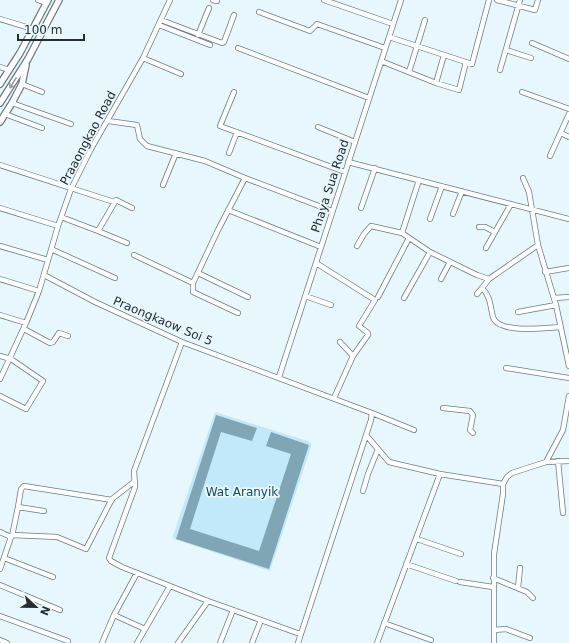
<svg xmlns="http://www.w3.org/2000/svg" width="569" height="643" font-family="'DejaVu Sans',sans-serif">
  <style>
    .green { fill: #c2e9fa }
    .water { fill: #80a5b5 }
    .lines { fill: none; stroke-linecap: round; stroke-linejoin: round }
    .minor-casing { stroke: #6b7c84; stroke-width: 6 }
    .major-casing { stroke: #6b7c84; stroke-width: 8 }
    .minor { stroke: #fff; stroke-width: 4.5 }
    .major { stroke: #fff; stroke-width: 5.5 }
    .oneway { stroke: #9da0a1 }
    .labels { text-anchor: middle; stroke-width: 3.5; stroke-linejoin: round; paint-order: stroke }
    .street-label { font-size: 12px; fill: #252c2f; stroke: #e8f7fe }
    .park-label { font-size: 12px; fill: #16495c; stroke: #e8f7fe }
  </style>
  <rect width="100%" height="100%" fill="#e8f7fe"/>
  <path class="green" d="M215,412L308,441L311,443V447L270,571L174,539L173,536Z"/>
  <path class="water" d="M216,415L257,428L252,441L221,432L190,529L259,551L291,454L266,446L271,432L309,445L269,569L176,539Z"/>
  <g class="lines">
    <defs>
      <path id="minor" d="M38,0L46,3
        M213,0L217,1
        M324,0L393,24
        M497,0L535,10L538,0
        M259,12L310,31L317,24L385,48
        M0,19L33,29
        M161,20L222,43L224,42L234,15
        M159,25L210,45
        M198,35L209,8
        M389,37L472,64L489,0
        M532,43L569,59
        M238,48L369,98
        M506,50L531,58
        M143,58L181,74
        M381,61L436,83L459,90L466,62
        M0,67L9,70
        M500,70L520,0
        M409,72L425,20
        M436,83L444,55
        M22,84L42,92
        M234,92L220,126L345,172
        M522,92L569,109
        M12,103L71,124
        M5,114L42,128
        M108,121L137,125L140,139L147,146L205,161L245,178L332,211
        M318,127L355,142
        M561,133L569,137
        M229,153L237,132
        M550,156L569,114
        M348,162L569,219
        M0,165L114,202
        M523,178L529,192L538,245L556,305L569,366
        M163,185L176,153
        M0,208L58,226
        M361,208L375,168
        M228,210L321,247
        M453,214L462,191
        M61,217L98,231L116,200L132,208
        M430,219L442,186
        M479,227H485L495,232
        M98,231L127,243
        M402,233L419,180
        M0,246L48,260
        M357,246L364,234L371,226L402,233L430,252L477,275L489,279L538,245
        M486,248L511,204
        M51,249L115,278
        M134,255L193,283
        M316,263L375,300L359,326L368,333V335L353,356L334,398
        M545,272L569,268
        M198,273L248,297
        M44,275L95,302L182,342L372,413L371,420L298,643
        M0,279L39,291
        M441,279L450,262
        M489,279L482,288C491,297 490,306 493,317C498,334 545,328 560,327
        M477,294L482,288
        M305,296L331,305
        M378,297L409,238
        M404,298L430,252
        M554,298L569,297
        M518,312L556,305
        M238,313L193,292V283L218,230L245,178
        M0,315L26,323
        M24,329L50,343L53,342L59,333L68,336
        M182,342L134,471L135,487L109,558L111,561L122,567L208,601L300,634
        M340,342L353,356
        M0,356L11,359L43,381L26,409L0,396
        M506,368L569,378
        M279,377L401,0
        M0,379L26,323L39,291L58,226L71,189L91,149L143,58L170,0
        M443,408L470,411L473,415L470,430L473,433
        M372,413L414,430
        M366,435L389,462L440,474L503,484V494L494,554V643
        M558,461L563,513
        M546,462L563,430L569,396
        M503,484L507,477L512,473L546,462L569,461
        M363,491L368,474L378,449
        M18,507L21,489L24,486L112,500
        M0,532L11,537L0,569
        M13,535L57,537L86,549L112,499L135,481
        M12,536L18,507L44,511
        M417,539L461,554
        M4,558L53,577
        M406,564L456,581
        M493,578L527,592L533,598
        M460,582L493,587
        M0,585L60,610
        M518,588L520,568
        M114,615L145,629
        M0,616L68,641
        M384,623L431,640
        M494,630L506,629L530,638
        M0,640L7,643
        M102,643L114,615L137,573
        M137,643L170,586
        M178,643L208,601
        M220,643L233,610
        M252,643L261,620
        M377,643L440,474"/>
      <path id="major" d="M0,84L20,53L48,0
        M0,103L28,59L59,0
        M0,122L12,103L22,84L26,65"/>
    </defs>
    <use href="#minor" class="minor-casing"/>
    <use href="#major" class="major-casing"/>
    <use href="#minor" class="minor"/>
    <use href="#major" class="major"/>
  </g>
  <defs><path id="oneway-shaft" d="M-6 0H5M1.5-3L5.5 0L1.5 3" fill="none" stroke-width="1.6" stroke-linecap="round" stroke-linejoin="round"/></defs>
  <use class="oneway" href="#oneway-shaft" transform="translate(13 83) rotate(122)"/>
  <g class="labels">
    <g class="street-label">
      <text transform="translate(88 138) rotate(-62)" y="4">Praaongkao Road</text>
      <text transform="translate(330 186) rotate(-72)" y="4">Phaya Sua Road</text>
      <text transform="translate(163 321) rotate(23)" y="4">Praongkaow Soi 5</text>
    </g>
    <g class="park-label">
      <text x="242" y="496">Wat Aranyik</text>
    </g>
  </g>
  <g transform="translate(36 607) rotate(112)" stroke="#e8f7fe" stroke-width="3" paint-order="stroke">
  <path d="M0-3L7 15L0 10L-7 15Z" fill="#252c2f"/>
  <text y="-6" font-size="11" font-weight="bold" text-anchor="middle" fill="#252c2f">N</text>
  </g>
  <path d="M18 34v6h66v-6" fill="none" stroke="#252c2f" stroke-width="2"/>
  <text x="24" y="34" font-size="12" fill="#252c2f" stroke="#e8f7fe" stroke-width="3" paint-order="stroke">100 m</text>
</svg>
